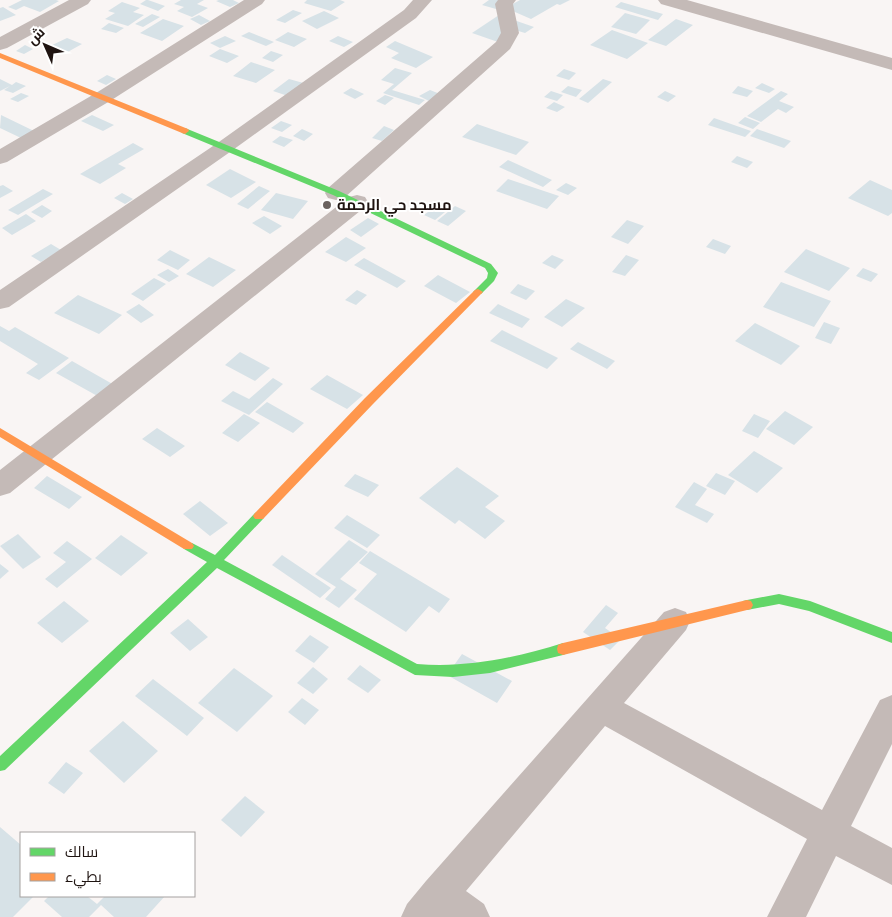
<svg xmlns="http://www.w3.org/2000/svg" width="892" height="917" font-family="'Roboto Condensed',Cairo,sans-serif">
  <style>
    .building { fill: #d7e2e7 }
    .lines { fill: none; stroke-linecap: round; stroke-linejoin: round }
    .street { fill: #c4bab7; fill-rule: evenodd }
    .fast { fill: #63d668; fill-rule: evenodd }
    .slow { fill: #ff974d; fill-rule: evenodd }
    .poi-dot { fill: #6b6360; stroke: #fff; stroke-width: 2 }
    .labels { text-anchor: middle; stroke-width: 4; stroke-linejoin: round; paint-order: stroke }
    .poi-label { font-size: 15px; font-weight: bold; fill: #1f1411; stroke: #fff; text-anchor: start }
  </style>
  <rect width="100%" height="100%" fill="#f9f5f4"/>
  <path class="building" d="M22,0H56L59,1L40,12L24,6L16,10L8,7Z
    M146,0H148L165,6L158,11L140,4Z
    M181,0H204L197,4L208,8L192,17L177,11L184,7L174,4Z
    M219,0H233L239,3L230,7L216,1Z
    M307,0H340L345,2L331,11L304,3Z
    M489,0H509L496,9L482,5Z
    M520,0H570L560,5L557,4L531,19L506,8Z
    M122,2L140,8L133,12L144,15L128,26L105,19L115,13L108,11Z
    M621,2L663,14L658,20L615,7Z
    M3,7L16,15L0,21V8Z
    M293,10L302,13L285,23L276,20Z
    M324,11L339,18L317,29L302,21Z
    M625,13L650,20L636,34L611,27Z
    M152,14L160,17L143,27L135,24Z
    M199,15L210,21L201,25L190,19Z
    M499,15L534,27L525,33L515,30L498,42L472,33Z
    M163,19L184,26L162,41L140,33Z
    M676,19L693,25L666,46L648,40Z
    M109,23L124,28L116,33L101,29Z
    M612,30L648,43L627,59L590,45Z
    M249,32L274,42L266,46L241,36Z
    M288,32L307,39L294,47L275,40Z
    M225,36L236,41L220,48L210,43Z
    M338,36L353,42L344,47L329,41Z
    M67,38L82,44L64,54L48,47Z
    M395,41L433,57L416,68L391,58L399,53L386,47Z
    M25,45L33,49L24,54L16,51Z
    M220,49L239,56L227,63L209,56Z
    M271,51L283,55L273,62L262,58Z
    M251,62L275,70L256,83L233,76Z
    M395,68L412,73L392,90L425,100L419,105L383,93L394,84L381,80Z
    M564,69L576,73L569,80L556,76Z
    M107,75L116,79L106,85L97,81Z
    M0,79L12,85L16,82L26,86L13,93L4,90L10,86L0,91Z
    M289,79L307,84L291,97L273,91Z
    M603,79L612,82L588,103L579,99Z
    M762,83L775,89L769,93L755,88Z
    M568,86L582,90L576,97L561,92Z
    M738,86L753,91L747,97L732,93Z
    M351,88L364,94L355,99L343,93Z
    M430,90L440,94L429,101L419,96Z
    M551,91L563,95L557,101L544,97Z
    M665,91L676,96L668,102L657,97Z
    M781,91L788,94L779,101L794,107L786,113L778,109L761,122L747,116Z
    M21,93L29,96L18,102L10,99Z
    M385,95L394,98L385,105L376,101Z
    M554,102L565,107L557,112L546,108Z
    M1,115L34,131L21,138L0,128Z
    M92,115L114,125L103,131L81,121Z
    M745,117L760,123L753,129L738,123Z
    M714,118L751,131L745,137L708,125Z
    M281,121L292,125L282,132L271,128Z
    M477,124L529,142L516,155L462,137Z
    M384,126L394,130L382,141L372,138Z
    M302,129L313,134L304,141L293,136Z
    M757,129L791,141L784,148L750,136Z
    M280,136L293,140L284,147L272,142Z
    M133,143L144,149L118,164L126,168L100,184L80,174Z
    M737,156L753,162L747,168L731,162Z
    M508,160L552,180L543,187L499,167Z
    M230,169L256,182L231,198L206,185Z
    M508,179L559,196L547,209L496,191Z
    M870,180L892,190V213L888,216L848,198Z
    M566,183L577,188L568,195L556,190Z
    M3,185L13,191L0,198V186Z
    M259,186L270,191L248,209L237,204Z
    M43,189L53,194L18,215L8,210Z
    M122,193L133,199L125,204L114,198Z
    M276,193L308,201L293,219L261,210Z
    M440,203L450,208L435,220L424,215Z
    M42,205L52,211L42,218L31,212Z
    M455,206L466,211L448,226L437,221Z
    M26,214L36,221L12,235L2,228Z
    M264,216L282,226L270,234L252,223Z
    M368,218L379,224L361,237L350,230Z
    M627,220L644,226L628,244L611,237Z
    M346,237L366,248L346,262L325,252Z
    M713,239L731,246L725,254L706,247Z
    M51,244L61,250L41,262L31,256Z
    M806,249L850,268L829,291L784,272Z
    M170,250L190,260L178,270L157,260Z
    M552,255L564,260L555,269L542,263Z
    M626,255L639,260L625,276L612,272Z
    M209,257L236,270L213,287L186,274Z
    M364,258L406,281L397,288L354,265Z
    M863,268L878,274L871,282L856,276Z
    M168,269L179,276L169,282L157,275Z
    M438,275L470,292L456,303L424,286Z
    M154,278L166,284L143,301L131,294Z
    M781,282L831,301L814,327L763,307Z
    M518,284L535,291L526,300L510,293Z
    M357,290L367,295L356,305L345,300Z
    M78,295L122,315L99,334L54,313Z
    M566,299L585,308L562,327L544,317Z
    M139,304L154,315L141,323L126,312Z
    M498,304L530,319L522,328L489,313Z
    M824,322L840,328L831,344L815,338Z
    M755,323L800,346L781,365L735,341Z
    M0,326L9,331L15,327L69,358L39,380L26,373L38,364L0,341Z
    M502,330L558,358L547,369L490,341Z
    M578,342L615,361L607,369L570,349Z
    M240,352L270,368L255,381L225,365Z
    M72,361L116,386L101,398L56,373Z
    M327,375L363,395L347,409L310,389Z
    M273,378L283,384L249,415L221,401L233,391L249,399Z
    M267,402L304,423L293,433L255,412Z
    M785,411L813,427L794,445L766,429Z
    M244,414L260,423L238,442L222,433Z
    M754,414L770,421L758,438L742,431Z
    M157,428L185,446L170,457L142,439Z
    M754,451L783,468L757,493L728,475Z
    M457,467L499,496L485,507L505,521L485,539L459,520L455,524L419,498Z
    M716,473L735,481L725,495L706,486Z
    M355,474L379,485L368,497L344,486Z
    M47,476L82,497L69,509L34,488Z
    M694,482L707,489L695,505L714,514L707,523L675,507Z
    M200,501L228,523L210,536L183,514Z
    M347,515L380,535L367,548L334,528Z
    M18,534L41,557L23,569L0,546Z
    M121,535L148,553L121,576L95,558Z
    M349,540L368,552L340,579L357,590L339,608L325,599L336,587L315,574Z
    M67,541L92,559L57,588L45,579L66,562L53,553Z
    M370,551L450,599L439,613L429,606L406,632L354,599L377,574L359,563Z
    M282,555L331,588L320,598L272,565Z
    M0,564L9,571L0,579Z
    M64,601L89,621L62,643L37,623Z
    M606,605L618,613L605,628L621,639L610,650L583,632Z
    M188,619L208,637L190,651L170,633Z
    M310,635L329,647L314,663L295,651Z
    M462,654L512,681L497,703L447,675Z
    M360,665L381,680L368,693L347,679Z
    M313,667L328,679L313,694L297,683Z
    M234,668L273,696L237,732L198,703Z
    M153,679L204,718L187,736L135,696Z
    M302,698L319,710L305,725L288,712Z
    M123,721L158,751L124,783L89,751Z
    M66,762L83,773L64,794L48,783Z
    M245,796L265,812L241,837L221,820Z
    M0,827L21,845V896H34L13,917H0Z
    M49,896H87L97,904L105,896H165L146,917H114L101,905L89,917H62L44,901Z"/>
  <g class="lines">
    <path class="street" d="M69,0H91L88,4L7,48L0,50V37Z
      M244,0H265L262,4L110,101L7,162L0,164V149L96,93Z
      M413,0H432L416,18L230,152L9,307L0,309V290L216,144L404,10Z
      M498,0H516L513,4L519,33L510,49L344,198L336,200L328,198L325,193L328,188L496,42L501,33L495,4Z
      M658,0H687L892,58V70L661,4Z
      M357,195L365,197L368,202L365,207L10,493L0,496V470L349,197Z
      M675,608L686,612L690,621L686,630L624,703L822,810L880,700L892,695V744L851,826L892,848V885L836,856L806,917H767L807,839L605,726L466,891L484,904L490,917H401L407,904L426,881L664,612Z"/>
    <path class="fast" d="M185,128L339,191L491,264L498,273L494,281L481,294H475L473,292L487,278L488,273L485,268L333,195L182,133L181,131Z
      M259,511L263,513L265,516L263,519L224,560L417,664C468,668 515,658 563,643L568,645L569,649L568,653L563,655L490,673L453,677L415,675L217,568L5,770L0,771V756L207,562L184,549L182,546L184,543H192L215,555L255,513Z
      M779,594L810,601L892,632V643L809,611L779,604L747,610L743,609L741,605L743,601L747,600Z"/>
    <path class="slow" d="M0,53L188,129L189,131L185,134L182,133L0,58Z
      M478,289L483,292L481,294L373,404L263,519H255L253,516L255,513L365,398L475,290Z
      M0,428L192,543L194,546L192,549H184L0,437Z
      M747,600L751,601L753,605L751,609L747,610L563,655L558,653L557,649L558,645L563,643Z"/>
  </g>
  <circle class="poi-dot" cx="327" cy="205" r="5"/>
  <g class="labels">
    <g class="poi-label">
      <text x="337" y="210">مسجد حي الرحمة</text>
    </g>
  </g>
  <rect x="20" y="832" width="175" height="65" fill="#ffffff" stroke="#a5a1a0"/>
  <rect x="30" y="848" width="25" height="8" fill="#63d668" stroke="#a5a1a0"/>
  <text x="65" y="857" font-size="15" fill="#1f1411">سالك</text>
  <rect x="30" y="873" width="25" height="8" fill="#ff974d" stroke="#a5a1a0"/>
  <text x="65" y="882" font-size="15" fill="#1f1411">بطيء</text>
  <g transform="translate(45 45) rotate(315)" stroke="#ffffff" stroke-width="4" paint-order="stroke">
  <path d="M0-4L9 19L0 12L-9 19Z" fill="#1f1411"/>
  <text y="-8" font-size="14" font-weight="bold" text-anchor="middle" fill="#1f1411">ش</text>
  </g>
</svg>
